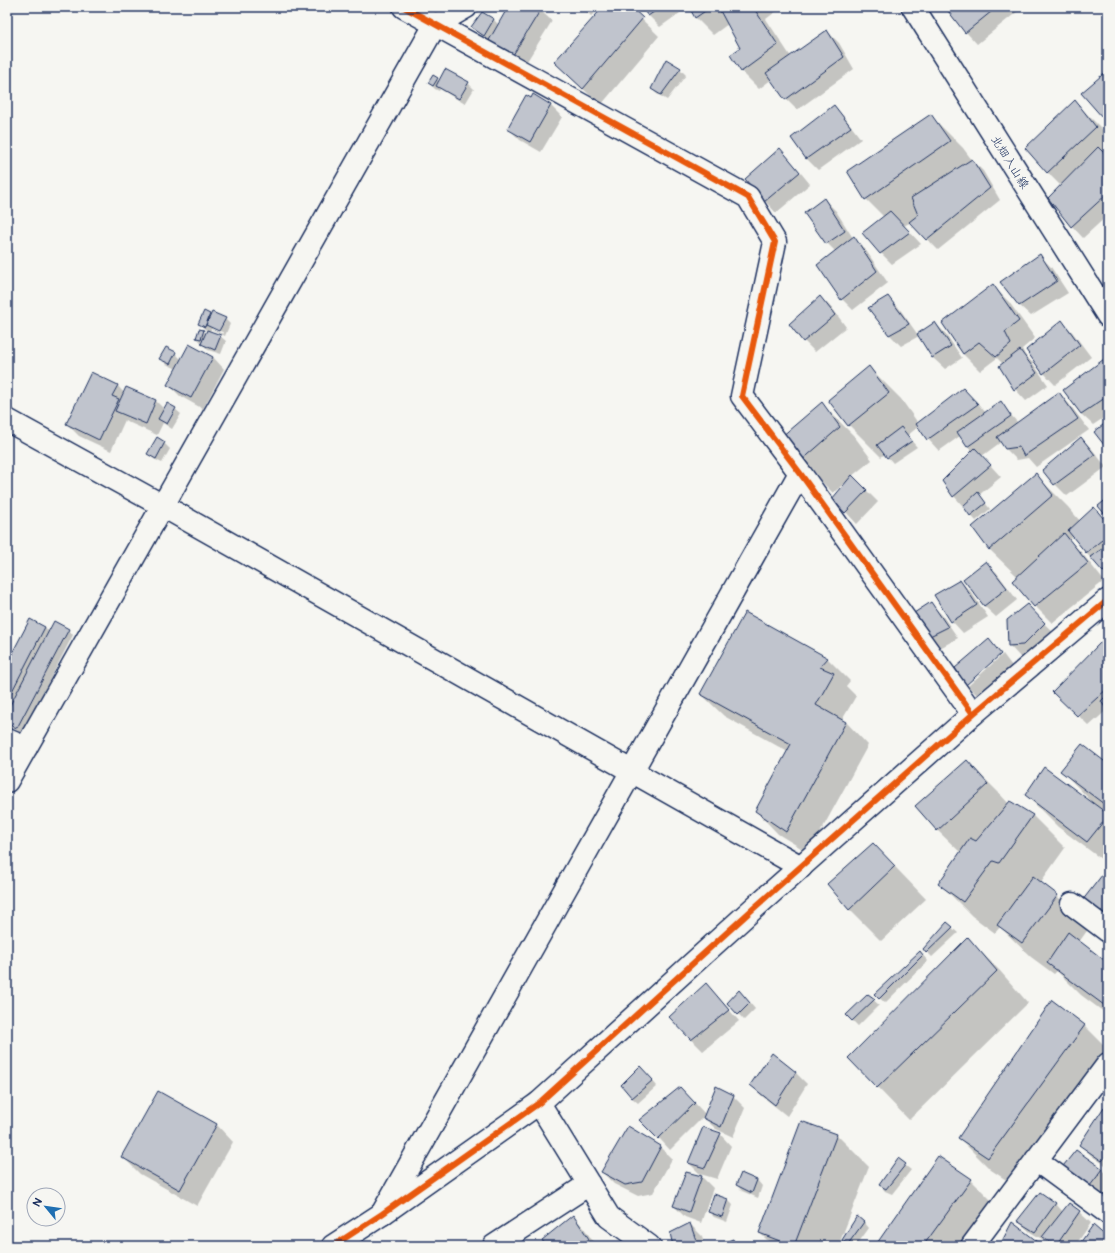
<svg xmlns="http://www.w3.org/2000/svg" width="1115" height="1253" font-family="'Balsamiq Sans','Klee One',sans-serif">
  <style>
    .shadow { fill: #0003; fill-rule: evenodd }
    .building { fill: #c0c4cd; stroke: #1b2f5e }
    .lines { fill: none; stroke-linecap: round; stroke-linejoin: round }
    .street-casing { stroke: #1b2f5e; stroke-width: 25 }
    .secondary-casing { stroke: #1b2f5e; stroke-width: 25 }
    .street { stroke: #f6f6f2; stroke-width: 22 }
    .secondary { stroke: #f6f6f2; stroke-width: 22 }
    .cycleway-casing { stroke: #f6f6f2; stroke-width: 8 }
    .cycleway { stroke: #e8590c; stroke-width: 6 }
    .labels { text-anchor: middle; stroke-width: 3; stroke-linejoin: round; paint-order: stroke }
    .street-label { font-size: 12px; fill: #1b2f5e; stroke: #f6f6f2 }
  </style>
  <rect width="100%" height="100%" fill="#f6f6f2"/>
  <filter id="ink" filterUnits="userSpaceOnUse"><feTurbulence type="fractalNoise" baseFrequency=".025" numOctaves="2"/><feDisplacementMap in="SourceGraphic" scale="8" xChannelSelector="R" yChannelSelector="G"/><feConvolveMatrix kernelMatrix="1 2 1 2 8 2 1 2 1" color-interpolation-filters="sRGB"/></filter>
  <g filter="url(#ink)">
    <path class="shadow" d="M509,7H536L540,10L552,21L524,66L478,32L472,27L483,13L494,20L499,25Z
      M582,7H602L591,16Z
      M603,7H629L659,36L601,105L572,79Z
      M642,7H676L680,13L660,27L649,16Z
      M690,7H782L766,19L791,57L827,31L839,43L854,69L797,110L786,99L772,79L759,89L742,72L732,55L741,48L728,24L713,35L696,18Z
      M861,7H872L865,12Z
      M946,7H1023L977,44L966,32Z
      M666,61L680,69L686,75L667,100L657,94L652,89Z
      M1108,71V121L1104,117Z
      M433,77L439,81L468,83L474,89L465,104L440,89L439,91L435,89L429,83Z
      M533,95L551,106L562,117L541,152L520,140L508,128Z
      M1075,102L1108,135V215L1083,238L1072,226L1049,198L1061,186L1047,172Z
      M834,107L845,118L861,139L818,170L807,159L793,138Z
      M931,116L963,148L972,160L983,171L1000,200L938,250L911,222L904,226L921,244L892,264L881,253L884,217L866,199Z
      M780,150L791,161L810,184L776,213L746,180Z
      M824,199L836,211L853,238H854L865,249L888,283L853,310L842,299L836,252L827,243Z
      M1040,256L1051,267L1068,293L1031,316L1019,305Z
      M992,285L1009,302L1035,338L1022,349L1025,355L1032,362L1048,385L1026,401L1015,389L1003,364L997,358L980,371L963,354Z
      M820,297L832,308L846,327L815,352L804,341Z
      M887,297L899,308L918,335L935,323L946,334L962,358L945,369L933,358L919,336L901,346L890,335L870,308Z
      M209,314L211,316L225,319L230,324L225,336L211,329L210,332L219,335L226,341L221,354L208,350L197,338L203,331L206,334L207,331L200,324ZM212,327L224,333L223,334L212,329Z
      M1062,321L1073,333L1091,357L1055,385L1044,373Z
      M175,353L182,360L213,357L224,369L203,409L180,396L169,385L177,369L166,364L161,358Z
      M1108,357V415L1093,425L1081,414Z
      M869,367L901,399L918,423L975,400L986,413L1000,403L1018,423L1059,393L1070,405L1089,430L1036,467L1028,458L1017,460L1006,449L1001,442L982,456L1001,477L979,495L990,509L976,521L954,496L973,452L960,436L939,451L928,439L919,426L907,436L917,447L893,463L885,454L881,457L849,425Z
      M117,385L124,393L127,388L156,401L165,410L175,409L181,414L172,429L163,423L157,435L128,422L125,420L111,451L79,436L67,424Z
      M822,404L854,436L872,460L852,476L878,502L857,524L834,499L848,482L847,481L833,493L801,461Z
      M1081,438L1092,449L1106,467L1067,496L1055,484Z
      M157,439L164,443L170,449L162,463L154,459L148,453Z
      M1036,475L1068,507L1080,521L1094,508L1108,523V576L1086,553L1074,536L1069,540L1081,552L1104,581L1052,623L1035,606L1013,581L1018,577L989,549Z
      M986,562L997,573L1017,600L996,617L984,606L964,579Z
      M960,581L971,592L988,617L963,633L952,621Z
      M931,604L942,615L958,638L940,648L929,637Z
      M1026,606L1056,635L1035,656L1020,657L1009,645Z
      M746,614L828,659L850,681L846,686L856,696L842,720L846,722L868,745L809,853L778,834L756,811L788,752L724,716L701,694Z
      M45,627L49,632L68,629L73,635L22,733L7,725V665Z
      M1108,648V709L1089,726L1054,692Z
      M1003,654L1012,666L978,696L968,686Z
      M967,761L999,793L1009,804L1011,802L1033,816L1065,848L1040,883L1057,896L1089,928L1079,942L1108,964V1015L1081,995L1057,971L1054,974L1031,957L1000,927L995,933L972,916L940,884L961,853L937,830Z
      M1108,766V864L1058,827L1026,795L1091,803L1092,802L1062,771Z
      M873,844L926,899L881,941L849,909Z
      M948,924L958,933L932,957L924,949Z
      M968,939L1000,971L1028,1003L909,1120L849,1058Z
      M920,952L928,961L885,1003L875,994Z
      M868,995L879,1005L858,1026L847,1015Z
      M717,996L739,1021L703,1051L691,1039Z
      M745,997L755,1009L744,1020L728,1003Z
      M1052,1002L1085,1026L1108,1049V1070L1020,1189L991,1170L959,1138Z
      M772,1054L796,1073L807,1084L787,1116L762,1096L751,1085Z
      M646,1073L657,1086L638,1103L632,1098Z
      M733,1096L745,1108L733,1137L716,1129L703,1117L670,1150L659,1138L692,1100L706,1115Z
      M1108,1112V1167L1092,1156L1080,1145Z
      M801,1122L837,1135L869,1167L839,1244L843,1246H773L760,1233Z
      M216,1124L233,1142L197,1206L140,1174L123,1157Z
      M629,1127L660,1147L672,1159L653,1193L638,1196L614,1184L602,1172Z
      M720,1134L731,1146L717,1179L700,1174L689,1163Z
      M1076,1151L1103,1170L1108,1175V1189L1098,1202L1072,1182Z
      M898,1160L911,1170L892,1194L885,1191L880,1185Z
      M687,1173L702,1177L713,1188L701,1223L685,1217L674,1206Z
      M757,1180L762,1186L758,1198L742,1191L737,1185Z
      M971,1180L1003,1212L978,1246H876Z
      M1040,1193L1056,1204L1063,1212H1079L1091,1223L1075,1246H1053L1048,1241L1047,1242L1030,1232L1018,1221Z
      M714,1195L728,1200L733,1205L727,1222L714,1217L709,1212Z
      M573,1216L584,1228L596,1246H547Z
      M864,1222L869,1228L856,1246H850L843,1240Z
      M690,1224L702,1236L705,1246H674Z"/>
    <path class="building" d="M508,7H538L541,9L513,55L488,42Z
      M603,7H631L643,18L583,89L554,62Z
      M641,7H661L648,16Z
      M689,7H711L695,18Z
      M718,7H753L778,45L741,72L730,55L740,48Z
      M945,7H997L965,33Z
      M482,12L494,19L484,36L471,27Z
      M827,30L844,57L785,100L766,73Z
      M666,59L681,68L661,95L651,89Z
      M445,69L469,82L459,99L436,86Z
      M1108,70V114L1103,118L1081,93Z
      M433,75L438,78L433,86L428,83Z
      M533,94L551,105L530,142L507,129L526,95L531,98Z
      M1075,100L1096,127L1047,173L1025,148Z
      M834,105L851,127L806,159L791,138Z
      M931,114L950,141L865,200L847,171Z
      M1098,147L1108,157V172L1106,174L1108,176V193L1071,227L1048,198Z
      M780,148L800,172L764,202L745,179Z
      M972,159L990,188L926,240L909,222L918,215L911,198Z
      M824,198L845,231L826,244L804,213Z
      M890,211L910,232L880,254L862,233Z
      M854,236L877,271L841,300L817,265Z
      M1040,254L1057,281L1019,306L1000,282Z
      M993,284L1019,321L1005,332L1011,344L996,357L979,342L963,354L942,323Z
      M820,296L835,315L803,342L789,324Z
      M888,296L909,324L889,335L868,308Z
      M204,311L210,314L205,327L198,324Z
      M212,312L226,318L219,331L206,325Z
      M1062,320L1080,345L1043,374L1026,350Z
      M935,322L951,346L932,358L917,334Z
      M199,329L204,330L201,339L196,338Z
      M207,330L221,335L215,350L201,344Z
      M189,344L213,357L191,398L167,385Z
      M166,347L176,352L170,364L159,359Z
      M1020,350L1037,373L1014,390L999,366Z
      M1108,356V396L1081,414L1063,390Z
      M869,366L889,393L848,426L828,400Z
      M91,372L118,385L112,396L119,399L99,440L66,424Z
      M126,387L156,400L146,424L115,411Z
      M963,388L978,404L927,440L916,424Z
      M1059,392L1078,419L1024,456L1019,447L1005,449L997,437Z
      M1001,401L1011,416L967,447L957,432Z
      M822,402L840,427L800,462L781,437Z
      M167,403L176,408L167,424L158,419Z
      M1108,421V450L1094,432Z
      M901,427L912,441L887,458L877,445Z
      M157,437L165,442L156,459L147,454Z
      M1081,437L1095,455L1054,485L1042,470Z
      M975,448L991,465L953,497L942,481Z
      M1036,473L1053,495L989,550L972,527Z
      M852,475L867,490L845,513L832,499Z
      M978,492L986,503L970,516L963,506Z
      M1108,498V518L1098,506Z
      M1094,507L1108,524V535L1086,553L1068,531Z
      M1064,533L1088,563L1034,607L1012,581Z
      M1108,545V568L1103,572L1090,557Z
      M986,561L1007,588L984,606L963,579Z
      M960,580L977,605L951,622L934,595Z
      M931,602L948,627L928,637L914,613Z
      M1027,604L1045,623L1023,645L1008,646L1007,620Z
      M745,612L828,658L820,667L834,673L816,705L846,722L786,832L755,811L791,744L700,694Z
      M30,619L45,627L7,701V663Z
      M54,621L69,629L17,728L7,724V711Z
      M989,639L1001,654L966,685L955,668Z
      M1102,641L1108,646V660L1107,662L1108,664V688L1077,716L1052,692Z
      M1108,694V709H1106L1101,701Z
      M1082,744L1108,764V807L1060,771Z
      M967,760L988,784L937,831L915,806Z
      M1044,767L1108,814V816L1087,842L1025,795Z
      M1010,801L1033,815L999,863L993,861L963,902L938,884L970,838L976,841Z
      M873,843L895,866L849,910L827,884Z
      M1106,870L1108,871V914L1105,919L1082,901Z
      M1033,876L1058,895L1022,943L997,925Z
      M947,922L953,927L926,953L923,949Z
      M1068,932L1108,963V1008L1047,963Z
      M968,937L997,971L877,1088L848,1058Z
      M920,951L923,955L879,999L874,994Z
      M706,983L729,1010L691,1040L669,1017Z
      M739,990L750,1003L738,1015L727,1003Z
      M868,994L875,999L852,1021L846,1015Z
      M1052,1000L1085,1025L988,1158L958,1138Z
      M772,1053L796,1072L775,1105L750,1085Z
      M640,1066L653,1080L632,1098L621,1085Z
      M716,1086L734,1095L721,1127L703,1118Z
      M680,1087L695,1103L658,1139L639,1120Z
      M158,1091L217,1124L180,1190L121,1157Z
      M1104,1107L1108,1111V1154L1102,1161L1079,1145Z
      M801,1121L837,1134L794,1246H793L759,1233Z
      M628,1126L661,1146L642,1182L625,1185L601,1172Z
      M703,1127L721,1133L705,1168L688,1163Z
      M1076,1150L1103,1169L1086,1191L1059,1171Z
      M938,1156L972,1179L923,1246H875Z
      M898,1158L906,1164L886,1189L879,1185Z
      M686,1172L702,1176L689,1212L673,1206Z
      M741,1173L757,1180L752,1193L736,1185Z
      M1040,1192L1056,1203L1035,1232L1017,1221Z
      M714,1194L728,1199L722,1217L708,1212Z
      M1069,1203L1080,1211L1056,1246L1042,1237Z
      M573,1215L589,1239L580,1246H546L542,1240Z
      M857,1216L864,1222L848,1244L842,1240Z
      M1012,1222L1042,1245L1041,1246H1001L1000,1245Z
      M690,1223L698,1246H673L670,1233Z
      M1093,1225L1108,1238V1246H1078Z
      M733,1239L735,1246H715Z"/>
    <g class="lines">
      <defs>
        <path id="street" d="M404,7L748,197L775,242L742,396L800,473L973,714
          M913,7L1108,316
          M7,420L163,506L801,867
          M7,740L26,748
          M7,781L435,25L466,7
          M1072,904L1108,931
          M539,1103L609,1217L649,1246
          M1036,1160L1108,1213
          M382,1214L800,473
          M494,1246L589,1184
          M972,1246L1108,1064"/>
        <path id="secondary" d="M333,1246L382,1214L539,1103L754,908L973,714L1108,600"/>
      </defs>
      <use href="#street" class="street-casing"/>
      <use href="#secondary" class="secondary-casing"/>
      <use href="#street" class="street"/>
      <use href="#secondary" class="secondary"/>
      <defs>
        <path id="cycleway" d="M404,7L748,197L775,242L742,396L800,473L973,714
          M333,1246L382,1214L539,1103L754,908L973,714L1108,600"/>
      </defs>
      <use href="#cycleway" class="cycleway-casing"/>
      <use href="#cycleway" class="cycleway"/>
    </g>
  </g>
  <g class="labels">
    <g class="street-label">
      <text transform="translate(1010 162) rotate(58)" y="4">北畑入山線</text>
    </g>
  </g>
  <rect width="1115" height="1253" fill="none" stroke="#f6f6f2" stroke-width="24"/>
  <rect x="12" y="12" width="1091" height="1229" fill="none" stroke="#1b2f5e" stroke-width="1.5" filter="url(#ink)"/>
  <g transform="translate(46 1207) rotate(299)"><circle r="19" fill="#f6f6f2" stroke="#9ea6b7"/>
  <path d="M0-3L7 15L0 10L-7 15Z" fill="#1f6fb2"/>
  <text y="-6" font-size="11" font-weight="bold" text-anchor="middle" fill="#1b2f5e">N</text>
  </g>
</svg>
